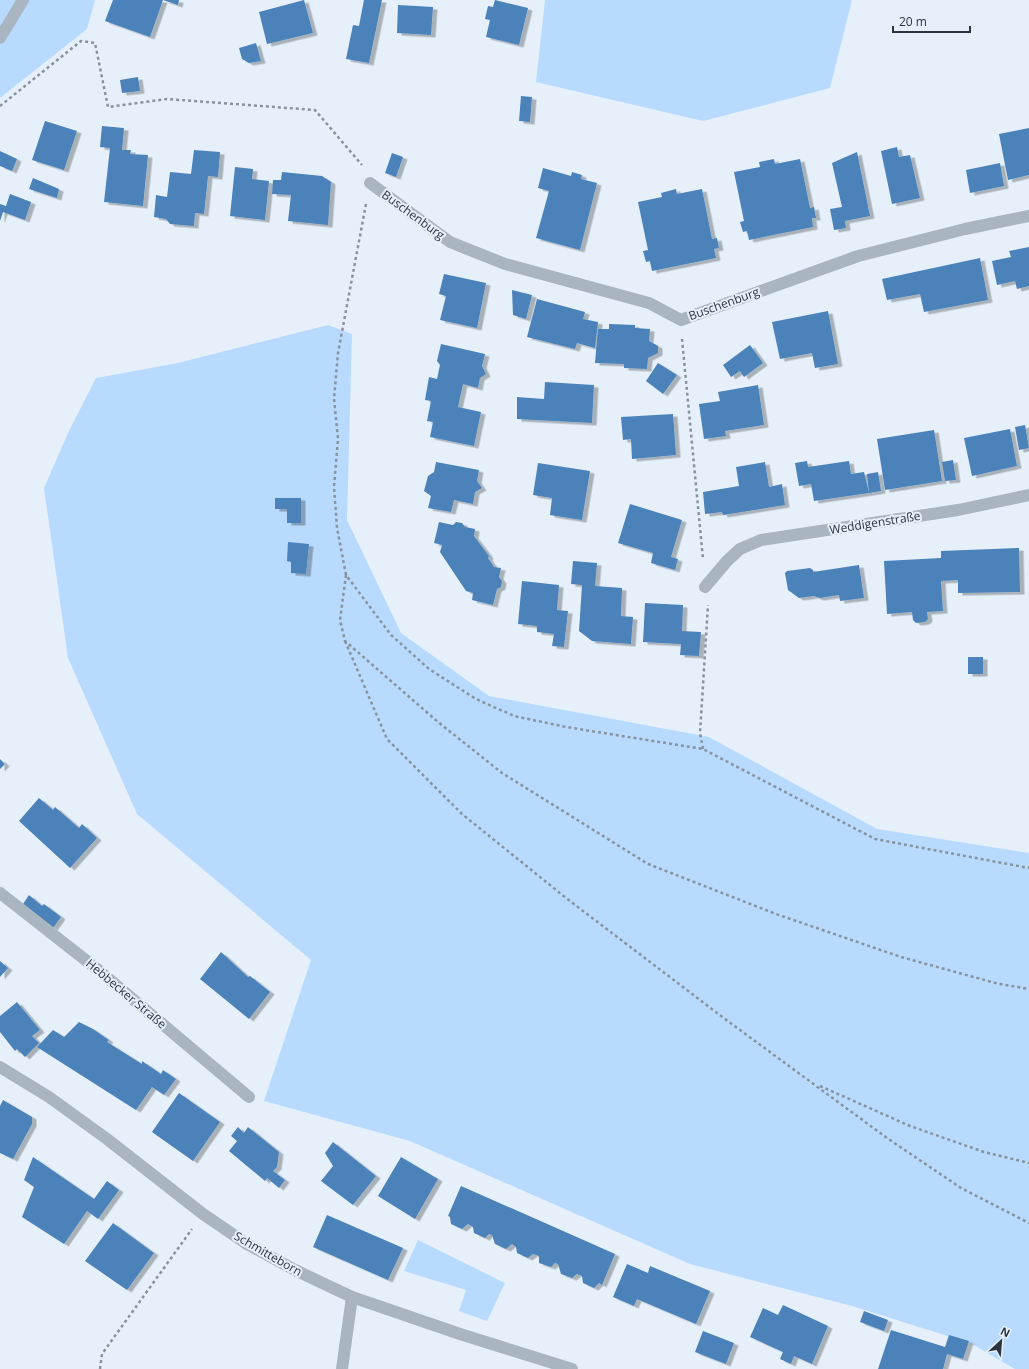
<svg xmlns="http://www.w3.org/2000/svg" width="1029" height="1369" font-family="'Open Sans',sans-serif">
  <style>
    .green { fill: #b7dafe }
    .building { fill: #4b82b9; filter: url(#shadow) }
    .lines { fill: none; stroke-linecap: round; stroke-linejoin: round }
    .path { stroke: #89939e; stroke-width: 2.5; stroke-dasharray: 3 3; stroke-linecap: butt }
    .minor { stroke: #a9b5c1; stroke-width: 12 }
    .labels { text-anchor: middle; stroke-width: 4; stroke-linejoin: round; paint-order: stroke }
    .street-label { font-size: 12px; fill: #2b3540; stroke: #e5f0fb }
  </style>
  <defs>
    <filter id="shadow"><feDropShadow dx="4.5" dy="2.5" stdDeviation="0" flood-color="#0004"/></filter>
  </defs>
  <rect width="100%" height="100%" fill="#e5f0fb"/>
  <path class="green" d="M0,0H95L87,29L0,98Z
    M545,0H852L830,88L703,121L536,82Z
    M328,325L352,334L347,520L401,633L489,696L709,737L877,829L1029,853V1369H1015L970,1343L852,1306L690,1264L410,1141L264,1101L311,960L137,814L68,658L44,488L69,431L96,378L178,363Z
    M418,1240L505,1283L487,1321L459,1311L466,1290L404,1271Z"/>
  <path class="building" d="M113,0H179L178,5L163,0L150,37L105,21Z
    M304,0L313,33L267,44L259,12Z
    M364,0H382L369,63L346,59L353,25L359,26Z
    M495,0L528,8L519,45L486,37L490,20L485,19L488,6L493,7Z
    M398,5L433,7L431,35L397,33Z
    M256,43L261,61L249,63L242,59L239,48Z
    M138,77L140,91L122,93L120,80Z
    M521,96L532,97L530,122L519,121Z
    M45,121L77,131L64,170L32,160Z
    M102,126L124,128L122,150H131L130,154L148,155L143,206L104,202L110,148L100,147Z
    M1029,128V175L1008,180L999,134Z
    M897,147L899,157L910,155L920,198L892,204L881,151Z
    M194,150L220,152L218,177L208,176L204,214L195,213L194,226L170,224L166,219L154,217L156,195L167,197L170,172L191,174Z
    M0,151L17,159L12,171L0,166Z
    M857,152L870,216L845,221L846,228L834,230L830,209L842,207L832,163Z
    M392,153L403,157L396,177L385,173Z
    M774,159L775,164L800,159L810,208L814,207L816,218H812L813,227L749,240L747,231L743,232L740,222L744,221L734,172L760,167L759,162Z
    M1000,163L1004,186L970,193L966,170Z
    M235,167L253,169L252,179L269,181L265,220L230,216Z
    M543,168L571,176L572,172L582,175L581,179L597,183L580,250L536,238L549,191L538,188Z
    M282,172L322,176L331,182L328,225L288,221L291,195L272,194L273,180H281Z
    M33,178L59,189L57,198L29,189Z
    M676,189L677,194L702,189L712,239L717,238L719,248L714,249L716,258L652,271L650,261L646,262L643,251L648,250L638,202L662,197L661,193Z
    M10,194L31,202L25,220L3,212L0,221V204L6,206Z
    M1029,247V286L1017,289L1015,281L997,285L992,261L1011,257L1009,251Z
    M980,258L988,300L924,312L920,294L887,300L882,279Z
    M444,274L486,283L477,328L440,320L446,296L439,294Z
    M512,290L532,295L526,319L513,315Z
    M537,299L585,312L583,319L598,322L595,348L577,343L575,349L527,337Z
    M828,311L838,364L815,368L812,353L780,359L772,322Z
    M609,324L635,325V328L650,329L649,341L658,346V353L648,358L647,369L624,368V364L595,363L598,329H609Z
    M441,344L485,354L482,366L486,374L480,378L478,388L463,384L458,407L481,412L474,446L430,437L433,422L427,421L431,401L425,400L429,377L437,379L440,365L437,361Z
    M750,345L763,363L744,377L740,371L731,377L723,365Z
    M658,363L677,375L663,394L646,381Z
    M545,382L594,385L592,423L517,419V397L544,399Z
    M758,385L764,425L725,431L726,436L704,439L699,404L720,401L718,392Z
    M673,414L676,455L632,459L631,439L623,440L621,417Z
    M1025,425L1029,448L1019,450L1015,427Z
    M1010,429L1017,466L972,476L964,438Z
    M934,430L942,481L885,490L877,439Z
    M953,460L956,480L945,481L942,462Z
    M807,461L808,467L849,461L851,474L864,472L869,493L814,501L811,484L799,486L795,463Z
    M436,462L479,470L477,481L482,488L475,492L473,504L454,500L451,512L428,508L431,496L424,491L428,476L434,472Z
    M765,462L769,487L782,484L785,505L723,515L722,512L705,514L703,492L739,486L736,467Z
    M538,463L590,471L582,520L550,515L552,498L533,495Z
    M878,472L881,491L869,493L867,474Z
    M275,498H301V523H287V509H275Z
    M630,504L682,520L671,557L678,559L675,570L651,563L653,553L618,543Z
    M439,522L453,525L456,522L462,523L465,527L475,529L474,536L489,556L488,558L494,567L501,568L499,577L502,581L501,587L497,589L493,605L472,600L473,593L466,591L440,552L442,545L434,543Z
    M288,542L309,544L306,574L291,573V562L287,561Z
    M1019,548L1020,592L958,593V580L941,581L943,611L927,612L928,619L925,622L916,623L913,620L912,612L887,614L884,561L941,558V551Z
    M573,561L597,563L595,586L622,588L621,616L633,617L631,644L592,641L579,631L582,585L571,584Z
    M859,565L864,598L840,601L839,595L820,598L814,596L799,598L788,590L785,573L787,571L810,568L813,570V572Z
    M522,581L559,585L557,610L568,611L564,647L552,646L554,634L537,632V626L518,624Z
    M645,603L683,605L682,631L701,632L699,656L680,655L681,644L643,642Z
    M968,657H983V674H968Z
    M0,759L5,764L0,769Z
    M39,798L53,810L55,807L79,828L82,824L97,838L70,868L19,821Z
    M29,895L42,906L44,904L61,917L53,928L23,904Z
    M221,952L248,977L250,976L270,992L249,1019L200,979Z
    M0,961L8,968L0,977Z
    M17,1002L40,1030L32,1036L39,1043L25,1057L17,1049L15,1051L0,1032V1016Z
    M79,1022L93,1029L109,1040L107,1042L142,1064V1061L161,1074L163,1070L176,1079L164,1095L152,1087L136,1110L37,1047L53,1030L64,1037Z
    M179,1093L220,1122L193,1161L152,1132Z
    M3,1100L32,1117V1124L13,1159L0,1153V1106Z
    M238,1127L244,1133L248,1127L279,1152L277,1167L273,1171L285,1180L279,1188L267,1178L265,1181L229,1151L237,1141L231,1136Z
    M333,1142L376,1176L353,1205L321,1181L333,1166L325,1153Z
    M33,1157L94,1199L107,1181L119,1190L98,1219L87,1211L64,1244L22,1217L34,1187L24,1180Z
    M401,1157L438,1179L415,1219L378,1196Z
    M461,1186L615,1254L602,1285L599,1283L594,1288L583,1283L582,1276L577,1274L572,1278L561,1274L558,1264L555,1263L551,1267L539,1263V1256L533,1254L528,1258L517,1253L516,1247L512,1244L506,1249L495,1244L492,1235L489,1234L485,1238L474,1233L473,1227L468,1224L462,1229L451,1224L450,1217L448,1216Z
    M327,1215L403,1248L388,1280L313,1247Z
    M113,1223L154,1253L127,1290L85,1261Z
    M627,1264L648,1273L650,1266L710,1291L696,1324L637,1299L634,1306L613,1297Z
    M783,1305L828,1326L812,1364L794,1356L791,1364L780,1359L783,1352L750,1337L763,1308L778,1315Z
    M864,1311L888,1320L884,1331L860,1322Z
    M891,1330L945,1347L949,1335L969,1341L963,1359L947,1354L943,1369H878Z
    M703,1331L734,1343L726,1364L695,1352Z"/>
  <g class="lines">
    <path class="path" d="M0,106L81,41L95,43L108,107L167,99L315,110L362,165
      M366,204L338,353L334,399L338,439L334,487L337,528L346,575L391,635L429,669L476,699L514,716L566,727L703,749L875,839L1029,868
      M682,339L703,559
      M346,575L340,620L345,641L438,722L502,773L648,864L776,914L901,957L999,984L1029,989
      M345,641L387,739L462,814L566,898L725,1019L887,1138L961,1188L1029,1223
      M703,749L700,733L708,605
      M820,1086L910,1126L984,1152L1029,1163
      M100,1369L102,1354L192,1229"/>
    <path class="minor" d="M0,38L23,0
      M370,183L450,242L505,264L649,303L681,320L858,256L965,229L1029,216
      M705,587L727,561L740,549L761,540L958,510L1029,495
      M0,893L97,969L249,1097
      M0,1067L49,1097L107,1139L203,1214L247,1244L295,1270L352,1297L460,1334L572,1369
      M342,1369L352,1297"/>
  </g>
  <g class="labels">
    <g class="street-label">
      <text transform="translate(413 215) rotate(36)" y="4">Buschenburg</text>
      <text transform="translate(724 304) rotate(-20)" y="4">Buschenburg</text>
      <text transform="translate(875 523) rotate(-9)" y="4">Weddigenstraße</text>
      <text transform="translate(126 994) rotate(40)" y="4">Hebbecker Straße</text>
      <text transform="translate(268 1254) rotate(30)" y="4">Schmitteborn</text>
    </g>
  </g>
  <g transform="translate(1001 1341) rotate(26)" stroke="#e5f0fb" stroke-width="3" paint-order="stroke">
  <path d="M0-3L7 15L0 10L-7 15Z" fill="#2b3540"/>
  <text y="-6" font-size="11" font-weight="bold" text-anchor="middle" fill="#2b3540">N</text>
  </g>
  <path d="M893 26v6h77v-6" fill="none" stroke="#2b3540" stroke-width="2"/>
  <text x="899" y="26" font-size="12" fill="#2b3540" stroke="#e5f0fb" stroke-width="3" paint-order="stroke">20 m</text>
</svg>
